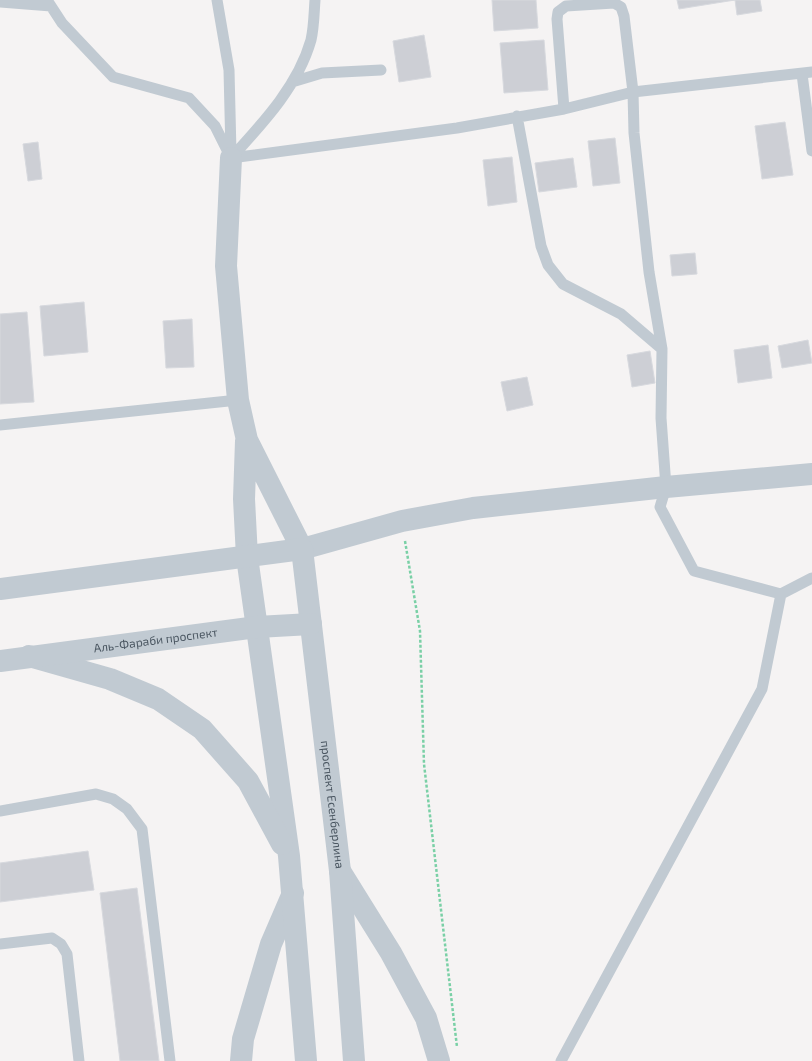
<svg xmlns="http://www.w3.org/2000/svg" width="812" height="1061" font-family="'Exo 2',sans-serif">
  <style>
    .building { fill: #cdcfd5; stroke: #d7d9de }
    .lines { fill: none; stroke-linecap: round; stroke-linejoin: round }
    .path { stroke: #7ad0a6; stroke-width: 2.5; stroke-dasharray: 3 2; stroke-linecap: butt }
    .service { stroke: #c1cad2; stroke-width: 11 }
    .minor { stroke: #c1cad2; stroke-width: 22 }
    .tertiary { stroke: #c1cad2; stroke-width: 22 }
    .labels { text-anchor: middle; stroke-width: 4; stroke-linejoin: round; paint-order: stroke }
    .street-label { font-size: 12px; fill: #4a5661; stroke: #fff }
  </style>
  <rect width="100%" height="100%" fill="#f5f3f3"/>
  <path class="building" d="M492,0H536L538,28L494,31Z
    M677,0H760L762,11L737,15L735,0L679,9Z
    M424,35L431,77L399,82L393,41Z
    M544,40L548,90L504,93L500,43Z
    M785,122L793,175L762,179L755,126Z
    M615,138L620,183L593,186L588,141Z
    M38,142L42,179L28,181L23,144Z
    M512,157L517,202L488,206L483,160Z
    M573,158L577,187L539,192L535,163Z
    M695,253L697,274L672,276L670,255Z
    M84,302L88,352L44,356L40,306Z
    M27,312L34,402L0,404V314Z
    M192,319L194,367L166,368L163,321Z
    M808,340L812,363L782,368L778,346Z
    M768,345L772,378L738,383L734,350Z
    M650,351L655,383L632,387L627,355Z
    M527,377L533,405L507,411L501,382Z
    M88,851L94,890L0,902V863Z
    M137,888L159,1061H120L100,893Z"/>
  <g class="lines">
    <path class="path" d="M405,541L420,631L424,764L457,1047"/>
    <path class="service" d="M47,0L62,23L113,77L189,98L215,126L231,158
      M217,0L229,70L231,153
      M0,2L51,6
      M802,74L812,151
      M292,82L322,73L381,70
      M564,109L557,19L558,12L566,6L614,3L621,7L624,16L633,92L634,133L649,272L662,349L661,418L666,487L660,507L694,571L781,594
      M517,116L541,246L548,265L563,284L621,314L662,349
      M231,158L457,128L564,109L633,92L812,72
      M231,158C263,123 298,86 311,40C314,27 314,13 315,0
      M0,425L238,400
      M0,811L96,794L113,799L127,809L142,829L170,1061
      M0,944L52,938L61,944L67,954L79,1061
      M561,1061L762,689L781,594L812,578"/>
    <path class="minor" d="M231,158L226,266L238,400L247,440L302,549L402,521L473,508L666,487L812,474
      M246,441L244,499L247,557
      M340,871L391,953L426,1018L439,1061
      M241,1061L243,1039L271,944L293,893"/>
    <g class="tertiary">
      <path d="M247,557L289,856L306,1061"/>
      <path id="s1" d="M0,589L302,549L340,871L354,1061"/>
      <path d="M29,656L110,679L158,699L202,729L248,781L282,844"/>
      <path id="s2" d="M0,661L257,627L311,624"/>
    </g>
  </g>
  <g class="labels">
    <g class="street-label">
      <text dy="4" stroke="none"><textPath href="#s2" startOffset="157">Аль-Фараби проспект</textPath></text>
      <text dy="4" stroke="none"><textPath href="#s1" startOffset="562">проспект Есенберлина</textPath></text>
    </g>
  </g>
</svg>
